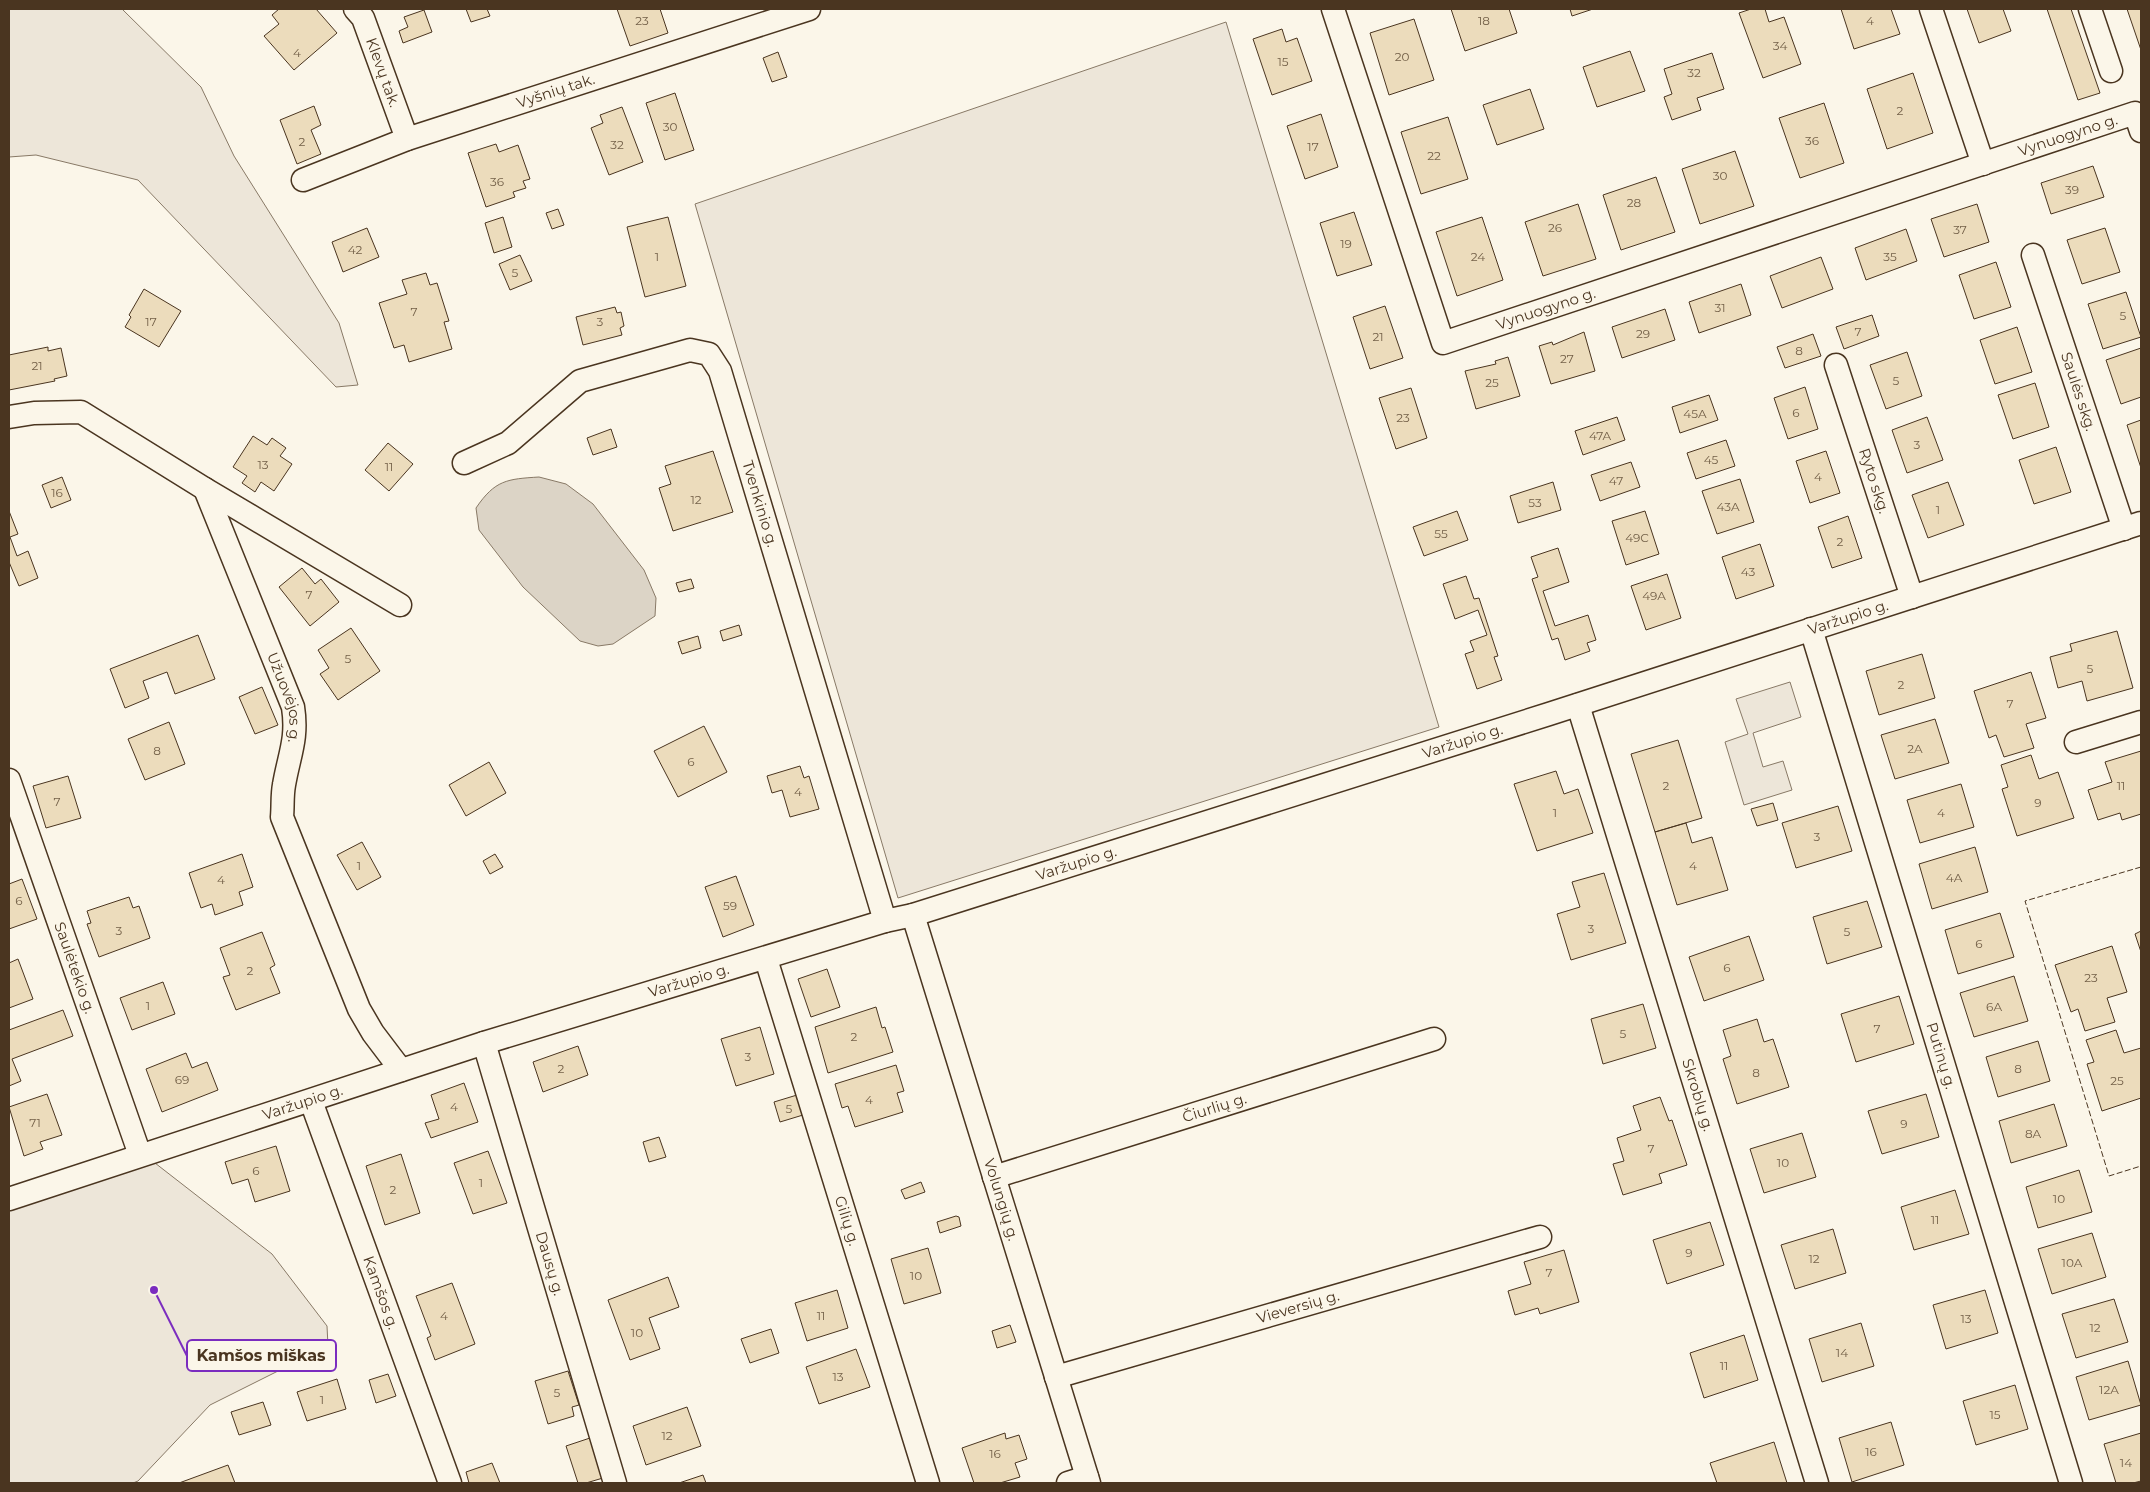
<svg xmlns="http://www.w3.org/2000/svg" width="2150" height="1492" font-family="Montserrat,sans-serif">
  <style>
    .green { fill: #ede6d9; stroke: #887966 }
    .water { fill: #dcd4c6; stroke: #887966 }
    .building { fill: #ecdcbc; stroke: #4a3520 }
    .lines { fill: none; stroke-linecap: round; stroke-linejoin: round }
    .minor-casing { stroke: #4a3520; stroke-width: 25 }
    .minor { stroke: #fbf6e9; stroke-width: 22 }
    .fence { stroke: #4a3520; stroke-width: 1; stroke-dasharray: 6 2.5; stroke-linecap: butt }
    .labels { text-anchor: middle; stroke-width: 4; stroke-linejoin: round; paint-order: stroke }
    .number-label { font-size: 12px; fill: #725f47 }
    .street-label { font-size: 15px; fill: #4a3520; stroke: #fbf6e9 }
    .leader { fill: none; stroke: #7b2cbf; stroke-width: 2 }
    .callout-dot { fill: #7b2cbf; stroke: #fbf6e9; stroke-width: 2 }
    .callout { fill: #fbf6e9; stroke: #7b2cbf; stroke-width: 2 }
    .callout-label { font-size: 16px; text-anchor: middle; font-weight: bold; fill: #4a3520 }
  </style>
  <rect width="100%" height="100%" fill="#fbf6e9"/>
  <path class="green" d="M9,9H122L201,87L234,156L339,323L358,385L336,387L138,180L36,155L9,157Z
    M1226,22L1439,727L898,898L695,204Z
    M1790,682L1801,717L1753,733L1763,767L1783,761L1792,790L1744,805L1725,742L1748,734L1736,699Z
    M155,1163L272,1254L327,1326L328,1346L210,1405L138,1481L133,1483H9V1209Z"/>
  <path class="water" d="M539,477L566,484L593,504L644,570L656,598L655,616L613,644L598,646L580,641L523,587L479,530L476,508C495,480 507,479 539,477Z"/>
  <path class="building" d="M279,9H316L337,33L294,70L264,36L279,24L272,15Z
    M466,9H487L490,16L471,22Z
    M617,9H660L668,33L630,46Z
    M1451,9H1509L1517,33L1465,51Z
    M1570,9H1593L1572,16Z
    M1751,9H1765L1769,22L1784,17L1801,64L1763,78L1739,13Z
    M1841,9H1891L1900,34L1854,49Z
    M1967,9H2003L2011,31L1979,43Z
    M2047,9H2071L2100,93L2078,100Z
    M2127,9H2141V50Z
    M424,10L432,32L403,43L399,31L408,27L404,17Z
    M1414,19L1434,80L1389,95L1370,33Z
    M1282,29L1286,42L1297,38L1312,81L1272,95L1253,39Z
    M1630,51L1645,91L1597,107L1583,67Z
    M778,52L787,77L772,82L763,58Z
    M1712,53L1724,89L1697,98L1701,110L1672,120L1664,97L1672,94L1664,69Z
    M1913,73L1933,133L1887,149L1867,89Z
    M1530,89L1544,129L1497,145L1483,105Z
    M675,93L694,150L665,160L646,103Z
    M1824,103L1844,163L1800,178L1779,118Z
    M314,106L321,125L311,130L321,154L297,164L280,120Z
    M622,107L643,162L609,175L591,128L603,123L600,115Z
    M1321,114L1338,167L1305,179L1287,126Z
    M1448,117L1468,179L1421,194L1401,132Z
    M496,144L499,152L518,145L530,179L523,181L526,188L513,192L515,197L486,207L468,153Z
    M1735,151L1754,206L1700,224L1682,169Z
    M2093,166L2104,197L2051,214L2041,183Z
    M1656,177L1675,232L1621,250L1603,195Z
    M1578,204L1596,259L1543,276L1525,222Z
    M1977,204L1989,242L1944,257L1931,219Z
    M558,209L564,225L552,229L546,213Z
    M1354,212L1372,265L1337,276L1320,223Z
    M503,217L512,247L494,253L485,223Z
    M668,217L686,286L645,297L627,227Z
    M1482,217L1503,280L1457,296L1436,232Z
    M367,228L379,257L343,272L332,242Z
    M2105,228L2120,272L2082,284L2067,240Z
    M1906,229L1917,261L1866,280L1855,248Z
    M520,255L532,281L510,290L499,264Z
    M1821,257L1833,289L1782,308L1770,276Z
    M1996,262L2011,307L1974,319L1959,275Z
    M426,273L430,285L437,283L449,321L444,322L452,349L409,362L404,345L394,348L379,303L407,294L402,280Z
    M1741,284L1751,315L1699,333L1689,302Z
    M144,289L181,311L159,347L125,327L131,317L129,315Z
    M2126,292L2141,337L2103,349L2088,304Z
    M1385,306L1403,358L1370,369L1353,317Z
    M615,307L617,313L621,312L624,326L620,328L622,335L583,345L576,317Z
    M1665,309L1675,340L1622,358L1612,327Z
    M1872,315L1879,336L1844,349L1836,327Z
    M2017,327L2032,372L1995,384L1980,340Z
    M1584,332L1595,371L1551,384L1539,346L1552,342L1553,345Z
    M1813,334L1821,356L1785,368L1777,347Z
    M48,347V351L61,348L67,376L54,379L55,381L9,390V355Z
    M2141,348V397L2121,404L2106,360Z
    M1907,352L1922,396L1886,409L1870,365Z
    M1508,357L1520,396L1476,409L1465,371L1496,364L1495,361Z
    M2035,383L2049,427L2013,439L1998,395Z
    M1805,387L1818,429L1788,439L1774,398Z
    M1411,388L1427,438L1396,449L1379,398Z
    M1709,395L1718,420L1680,433L1672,407Z
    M1617,417L1625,440L1583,455L1575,431Z
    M1927,417L1943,460L1907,473L1892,430Z
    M2141,420V468L2127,425Z
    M611,429L617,447L593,455L587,438Z
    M253,436L267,445L272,438L286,448L280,456L292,464L274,491L261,482L255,492L242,483L247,476L233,467Z
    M1726,440L1735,466L1696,479L1687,453Z
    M388,443L413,464L389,491L365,470Z
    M2056,447L2071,492L2034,504L2019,460Z
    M713,451L733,512L673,531L659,488L671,484L665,466Z
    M1826,451L1840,493L1810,503L1796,461Z
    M1631,462L1640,487L1600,501L1591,475Z
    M62,477L71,500L51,508L42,485Z
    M1740,479L1754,522L1717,534L1702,491Z
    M1553,482L1561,510L1518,523L1510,496Z
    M1948,482L1964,525L1928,538L1912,495Z
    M9,511L18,534L10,537L17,556L28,551L38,578L19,586L9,562Z
    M1457,511L1468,540L1424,556L1413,527Z
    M1645,511L1659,554L1626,565L1612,521Z
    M1848,516L1862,558L1832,568L1818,527Z
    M1760,544L1774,586L1736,599L1722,557Z
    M1558,548L1569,582L1543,591L1555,626L1588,615L1596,640L1587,643L1590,651L1565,660L1558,638L1552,640L1532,579L1538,577L1531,557Z
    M302,568L315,584L321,579L339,602L310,626L279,587Z
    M1667,574L1681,618L1646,630L1631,586Z
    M1466,576L1474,599L1479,598L1498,656L1494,657L1502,680L1477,689L1465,654L1474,651L1470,641L1487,635L1478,610L1455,619L1443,584Z
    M691,579L694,588L679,592L676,583Z
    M739,625L742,635L723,641L720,631Z
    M351,628L380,671L338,700L320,674L329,668L318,650Z
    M2117,631L2133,688L2087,701L2082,681L2058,688L2050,657L2072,651L2070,644Z
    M198,635L215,679L175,694L167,672L143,681L149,698L125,708L110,669Z
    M698,636L701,648L682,654L678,642Z
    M1922,654L1935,698L1879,715L1866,671Z
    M2031,672L2046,718L2026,724L2034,748L2004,757L1996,735L1989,738L1974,691Z
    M262,687L278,725L255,734L239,697Z
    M1935,719L1949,763L1895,779L1881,735Z
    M169,722L185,764L145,780L128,739Z
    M704,726L727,772L678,797L654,751Z
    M1678,740L1702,818L1655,832L1631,754Z
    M2141,751V814L2122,820L2120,813L2098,820L2088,790L2112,782L2105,762Z
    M2031,755L2039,779L2058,772L2074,818L2017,836L2002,789L2008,787L2001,765Z
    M489,762L506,793L466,816L449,785Z
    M800,766L804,778L809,776L819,809L790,817L782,790L772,793L767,776Z
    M1556,771L1564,794L1578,789L1593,833L1537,851L1514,784Z
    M68,776L81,818L46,828L33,786Z
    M1961,784L1974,827L1920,843L1907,800Z
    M1773,803L1778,820L1757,826L1751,809Z
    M1838,806L1852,851L1796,868L1782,823Z
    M1686,823L1692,843L1712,837L1728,890L1677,905L1655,832Z
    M362,842L381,877L357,890L337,855Z
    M1975,847L1988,892L1932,909L1919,864Z
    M242,854L253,887L239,892L243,905L215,915L212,904L201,908L189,873Z
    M495,854L503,867L490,874L483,861Z
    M1604,873L1626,943L1571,960L1557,914L1580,907L1572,882Z
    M736,876L754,925L723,937L705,887Z
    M22,879L37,919L9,929V884Z
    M129,897L133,908L139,906L150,938L99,957L87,924L91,923L87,911Z
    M1867,901L1882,947L1827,964L1813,917Z
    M2000,913L2014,957L1958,974L1945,930Z
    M2141,931V952L2135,934Z
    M262,932L275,965L270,968L280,993L236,1010L223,977L230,975L220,948Z
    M1749,936L1764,980L1704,1001L1689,957Z
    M2112,946L2127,992L2107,998L2115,1022L2085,1031L2078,1009L2071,1012L2055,965Z
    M18,959L33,999L9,1008V963Z
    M827,969L840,1007L811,1017L798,979Z
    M2014,976L2028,1021L1974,1037L1960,993Z
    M163,982L175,1014L132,1030L120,998Z
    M1899,996L1914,1044L1856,1062L1841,1014Z
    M1643,1004L1656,1048L1603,1064L1591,1019Z
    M876,1007L882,1028L885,1027L893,1052L828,1073L815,1027Z
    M63,1010L73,1036L12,1059L21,1081L9,1086V1030Z
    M1757,1019L1764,1042L1773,1039L1789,1087L1737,1104L1723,1059L1731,1056L1723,1030Z
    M760,1027L774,1074L736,1086L721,1039Z
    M2116,1030L2124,1053L2141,1048V1098L2102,1111L2087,1064L2094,1062L2086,1040Z
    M2038,1041L2050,1081L1998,1097L1986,1057Z
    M578,1046L588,1075L543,1092L533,1062Z
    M186,1053L192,1068L207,1062L218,1090L162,1112L146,1069Z
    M896,1065L904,1091L897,1093L903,1112L855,1127L848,1106L842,1108L835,1084Z
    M464,1083L478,1122L431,1138L425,1123L439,1119L431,1095Z
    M47,1094L62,1135L40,1142L43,1149L24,1156L9,1107Z
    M1926,1094L1939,1137L1882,1154L1868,1111Z
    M797,1095L803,1115L780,1122L774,1102Z
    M1660,1097L1669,1121L1672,1120L1687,1165L1659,1174L1662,1183L1623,1195L1613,1164L1624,1161L1617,1138L1641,1130L1633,1106Z
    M2054,1104L2067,1146L2011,1163L1999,1121Z
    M1802,1133L1816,1177L1764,1193L1750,1149Z
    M659,1137L666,1157L649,1162L643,1142Z
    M276,1146L290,1191L255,1202L248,1179L232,1184L225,1162Z
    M488,1151L507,1203L473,1214L454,1163Z
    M401,1154L420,1213L385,1225L366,1166Z
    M2079,1170L2092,1212L2038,1228L2026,1187Z
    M921,1182L925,1192L905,1199L901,1190Z
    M1955,1190L1969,1234L1914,1250L1901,1207Z
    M956,1216L959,1217L961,1226L940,1233L937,1222Z
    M1710,1222L1724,1265L1667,1284L1653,1240Z
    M1833,1229L1846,1273L1795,1289L1781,1245Z
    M2092,1233L2106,1277L2052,1294L2038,1249Z
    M928,1248L941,1293L904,1304L891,1259Z
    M1564,1250L1579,1302L1540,1314L1538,1308L1515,1315L1508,1291L1531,1284L1524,1262Z
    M668,1277L679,1307L649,1318L660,1349L630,1360L608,1300Z
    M452,1283L475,1344L435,1360L427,1338L431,1336L416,1296Z
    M837,1290L848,1328L807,1341L795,1303Z
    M1985,1290L1998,1333L1946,1349L1933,1305Z
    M2114,1299L2128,1342L2076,1358L2062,1314Z
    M1861,1323L1874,1366L1822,1382L1809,1339Z
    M1010,1325L1016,1342L997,1348L992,1331Z
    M771,1329L779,1353L750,1363L741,1339Z
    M1744,1335L1758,1380L1704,1398L1690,1353Z
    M856,1349L870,1387L819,1404L806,1367Z
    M2128,1361L2141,1405L2089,1420L2076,1377Z
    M568,1371L579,1405L572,1407L574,1416L548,1424L535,1381Z
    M388,1374L396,1396L376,1403L369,1380Z
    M337,1379L346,1409L307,1421L297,1392Z
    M2015,1385L2028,1429L1976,1445L1963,1401Z
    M263,1402L271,1425L239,1435L231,1412Z
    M687,1407L701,1446L646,1465L633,1426Z
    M1891,1422L1904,1465L1852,1482L1839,1438Z
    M1005,1433L1006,1439L1019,1435L1027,1459L1015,1463L1020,1477L1000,1483H974L962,1448Z
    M2141,1433V1481L2133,1483H2116L2104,1444Z
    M590,1438L603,1478L586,1483H578L566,1446Z
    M1774,1442L1787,1483H1717L1710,1463Z
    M492,1463L500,1483H469L466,1472Z
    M228,1465L235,1483H179Z
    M703,1475L706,1483H679Z"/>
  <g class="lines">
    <defs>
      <g id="minor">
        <path id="s1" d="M355,9L363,18L407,139"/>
        <path id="s2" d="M1333,9L1443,343L2135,113L2141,131"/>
        <path d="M1931,9L1983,164"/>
        <path d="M2090,9L2111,71"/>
        <path id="s3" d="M303,180L407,139L809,9"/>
        <path id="s4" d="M2033,255L2124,529"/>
        <path id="s5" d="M1836,365L1912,597"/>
        <path d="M9,417L34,413L81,412L205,489L400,605"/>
        <path id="s6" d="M464,463L508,443L580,381L690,350L709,354L720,371L885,921"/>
        <path id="s7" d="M205,489L293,707C298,739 289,755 284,785C282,795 283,806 282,817L359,1009L373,1033L401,1070"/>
        <path id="s8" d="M1811,629L2071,1483"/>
        <path id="s9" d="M1578,705L1817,1483"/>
        <path d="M2076,742L2141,722"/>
        <path id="s10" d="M9,780L140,1155"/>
        <path id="s11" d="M913,915L1089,1483"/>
        <path id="s12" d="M766,959L928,1483"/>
        <path id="s13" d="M484,1043L615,1483"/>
        <path id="s14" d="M311,1101L450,1483"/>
        <path id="s15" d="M994,1177L1434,1039"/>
        <path id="s16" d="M9,1199L484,1043L885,921L913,915L1549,714L2141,523"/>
        <path id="s17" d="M1056,1377L1540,1237"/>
        <path d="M1068,1483L1087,1477"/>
      </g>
    </defs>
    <use href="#minor" class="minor-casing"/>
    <use href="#minor" class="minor"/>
    <path class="fence" d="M2141,867L2025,901L2109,1176L2141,1166"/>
  </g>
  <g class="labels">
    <g class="number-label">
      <text x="642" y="25">23</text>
      <text x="1484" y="25">18</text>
      <text x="1870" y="25">4</text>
      <text x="1780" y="50">34</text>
      <text x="297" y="57">4</text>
      <text x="1402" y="61">20</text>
      <text x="1283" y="66">15</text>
      <text x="1694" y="77">32</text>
      <text x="1900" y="115">2</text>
      <text x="670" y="131">30</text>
      <text x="1812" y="145">36</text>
      <text x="302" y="146">2</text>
      <text x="617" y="149">32</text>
      <text x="1313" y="151">17</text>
      <text x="1434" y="160">22</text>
      <text x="1720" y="180">30</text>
      <text x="497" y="186">36</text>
      <text x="2072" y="194">39</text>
      <text x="1634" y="207">28</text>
      <text x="1555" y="232">26</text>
      <text x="1960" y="234">37</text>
      <text x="1346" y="248">19</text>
      <text x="355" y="254">42</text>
      <text x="657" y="261">1</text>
      <text x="1478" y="261">24</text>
      <text x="1890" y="261">35</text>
      <text x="515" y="277">5</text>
      <text x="1720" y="312">31</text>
      <text x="414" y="316">7</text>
      <text x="2123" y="320">5</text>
      <text x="151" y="326">17</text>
      <text x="600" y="326">3</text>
      <text x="1858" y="336">7</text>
      <text x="1643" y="338">29</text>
      <text x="1378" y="341">21</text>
      <text x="1799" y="355">8</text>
      <text x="1567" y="363">27</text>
      <text x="37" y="370">21</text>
      <text x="1896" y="385">5</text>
      <text x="1492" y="387">25</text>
      <text x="1796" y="417">6</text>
      <text x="1695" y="418">45A</text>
      <text x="1403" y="422">23</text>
      <text x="1600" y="440">47A</text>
      <text x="1917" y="449">3</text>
      <text x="1711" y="464">45</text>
      <text x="263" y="469">13</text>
      <text x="389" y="471">11</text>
      <text x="1818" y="481">4</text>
      <text x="1616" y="485">47</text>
      <text x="57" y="497">16</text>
      <text x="696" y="504">12</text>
      <text x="1535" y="507">53</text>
      <text x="1728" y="511">43A</text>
      <text x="1938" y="514">1</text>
      <text x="1441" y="538">55</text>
      <text x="1637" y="542">49C</text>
      <text x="1840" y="546">2</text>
      <text x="1748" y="576">43</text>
      <text x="309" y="599">7</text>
      <text x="1654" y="600">49A</text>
      <text x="348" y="663">5</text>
      <text x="2090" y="673">5</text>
      <text x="1901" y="689">2</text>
      <text x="2010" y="708">7</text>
      <text x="1915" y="753">2A</text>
      <text x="157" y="755">8</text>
      <text x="691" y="766">6</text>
      <text x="1666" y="790">2</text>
      <text x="2121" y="790">11</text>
      <text x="798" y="796">4</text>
      <text x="57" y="806">7</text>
      <text x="2038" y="807">9</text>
      <text x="1555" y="817">1</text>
      <text x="1941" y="817">4</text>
      <text x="1817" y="841">3</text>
      <text x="359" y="870">1</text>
      <text x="1693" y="870">4</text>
      <text x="1954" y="882">4A</text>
      <text x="221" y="884">4</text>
      <text x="19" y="905">6</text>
      <text x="730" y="910">59</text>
      <text x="1591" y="933">3</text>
      <text x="119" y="935">3</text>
      <text x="1847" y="936">5</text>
      <text x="1979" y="948">6</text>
      <text x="1727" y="972">6</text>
      <text x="250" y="975">2</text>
      <text x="2091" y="982">23</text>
      <text x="148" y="1010">1</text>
      <text x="1994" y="1011">6A</text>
      <text x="1877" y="1033">7</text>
      <text x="1623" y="1038">5</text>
      <text x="854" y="1041">2</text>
      <text x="748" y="1061">3</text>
      <text x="561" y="1073">2</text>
      <text x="2018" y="1073">8</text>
      <text x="1756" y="1077">8</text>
      <text x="182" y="1084">69</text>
      <text x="2117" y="1085">25</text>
      <text x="869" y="1104">4</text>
      <text x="454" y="1111">4</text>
      <text x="789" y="1113">5</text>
      <text x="35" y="1127">71</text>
      <text x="1904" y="1128">9</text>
      <text x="2033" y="1138">8A</text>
      <text x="1651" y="1153">7</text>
      <text x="1783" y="1167">10</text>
      <text x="256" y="1175">6</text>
      <text x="481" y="1187">1</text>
      <text x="393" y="1194">2</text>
      <text x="2059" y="1203">10</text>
      <text x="1935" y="1224">11</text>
      <text x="1689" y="1257">9</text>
      <text x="1814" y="1263">12</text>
      <text x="2072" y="1267">10A</text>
      <text x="1549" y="1277">7</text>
      <text x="916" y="1280">10</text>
      <text x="444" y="1320">4</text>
      <text x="821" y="1320">11</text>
      <text x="1966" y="1323">13</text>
      <text x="2095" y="1332">12</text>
      <text x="637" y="1337">10</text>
      <text x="1842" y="1357">14</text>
      <text x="1724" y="1370">11</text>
      <text x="838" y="1381">13</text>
      <text x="2109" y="1394">12A</text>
      <text x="557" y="1397">5</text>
      <text x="322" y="1404">1</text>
      <text x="1995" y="1419">15</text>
      <text x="667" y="1440">12</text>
      <text x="1871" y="1456">16</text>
      <text x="995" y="1458">16</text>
      <text x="2126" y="1467">14</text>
    </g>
    <g class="street-label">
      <text dy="5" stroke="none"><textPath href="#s1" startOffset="70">Klevų tak.</textPath></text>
      <text dy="5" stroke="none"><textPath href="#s3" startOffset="268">Vyšnių tak.</textPath></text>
      <text dy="5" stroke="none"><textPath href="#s2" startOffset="1010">Vynuogyno g.</textPath></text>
      <text dy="5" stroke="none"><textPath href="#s2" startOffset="460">Vynuogyno g.</textPath></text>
      <text dy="5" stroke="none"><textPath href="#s4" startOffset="144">Saulės skg.</textPath></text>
      <text dy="5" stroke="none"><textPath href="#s5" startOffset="122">Ryto skg.</textPath></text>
      <text dy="5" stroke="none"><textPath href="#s6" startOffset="436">Tvenkinio g.</textPath></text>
      <text dy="5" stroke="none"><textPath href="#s16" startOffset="1929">Varžupio g.</textPath></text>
      <text dy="5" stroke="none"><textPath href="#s7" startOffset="224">Užuovėjos g.</textPath></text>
      <text dy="5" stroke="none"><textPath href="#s16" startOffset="1524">Varžupio g.</textPath></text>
      <text dy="5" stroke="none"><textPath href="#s16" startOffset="1119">Varžupio g.</textPath></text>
      <text dy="5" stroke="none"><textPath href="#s10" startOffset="199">Saulėtekio g.</textPath></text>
      <text dy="5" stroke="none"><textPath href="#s16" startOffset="714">Varžupio g.</textPath></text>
      <text dy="5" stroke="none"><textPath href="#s8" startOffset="446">Putinų g.</textPath></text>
      <text dy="5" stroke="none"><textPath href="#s9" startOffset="408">Skroblų g.</textPath></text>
      <text dy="5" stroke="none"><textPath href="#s16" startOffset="309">Varžupio g.</textPath></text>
      <text dy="5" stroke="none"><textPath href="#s15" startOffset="231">Čiurlių g.</textPath></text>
      <text dy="5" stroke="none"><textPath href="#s11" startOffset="298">Volungių g.</textPath></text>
      <text dy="5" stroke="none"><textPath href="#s12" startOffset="274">Gilių g.</textPath></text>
      <text dy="5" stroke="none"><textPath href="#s13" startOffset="230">Dausų g.</textPath></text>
      <text dy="5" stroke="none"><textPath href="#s14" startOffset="204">Kamšos g.</textPath></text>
      <text dy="5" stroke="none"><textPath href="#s17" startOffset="252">Vieversių g.</textPath></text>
    </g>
  </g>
  <path class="leader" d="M154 1290L187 1356"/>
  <circle class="callout-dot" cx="154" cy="1290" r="5"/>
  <rect class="callout" x="187" y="1340" width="149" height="31" rx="5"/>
  <g class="callout-label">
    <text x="261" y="1361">Kamšos miškas</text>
  </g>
  <rect width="2150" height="1492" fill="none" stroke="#4a3520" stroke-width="20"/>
</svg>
